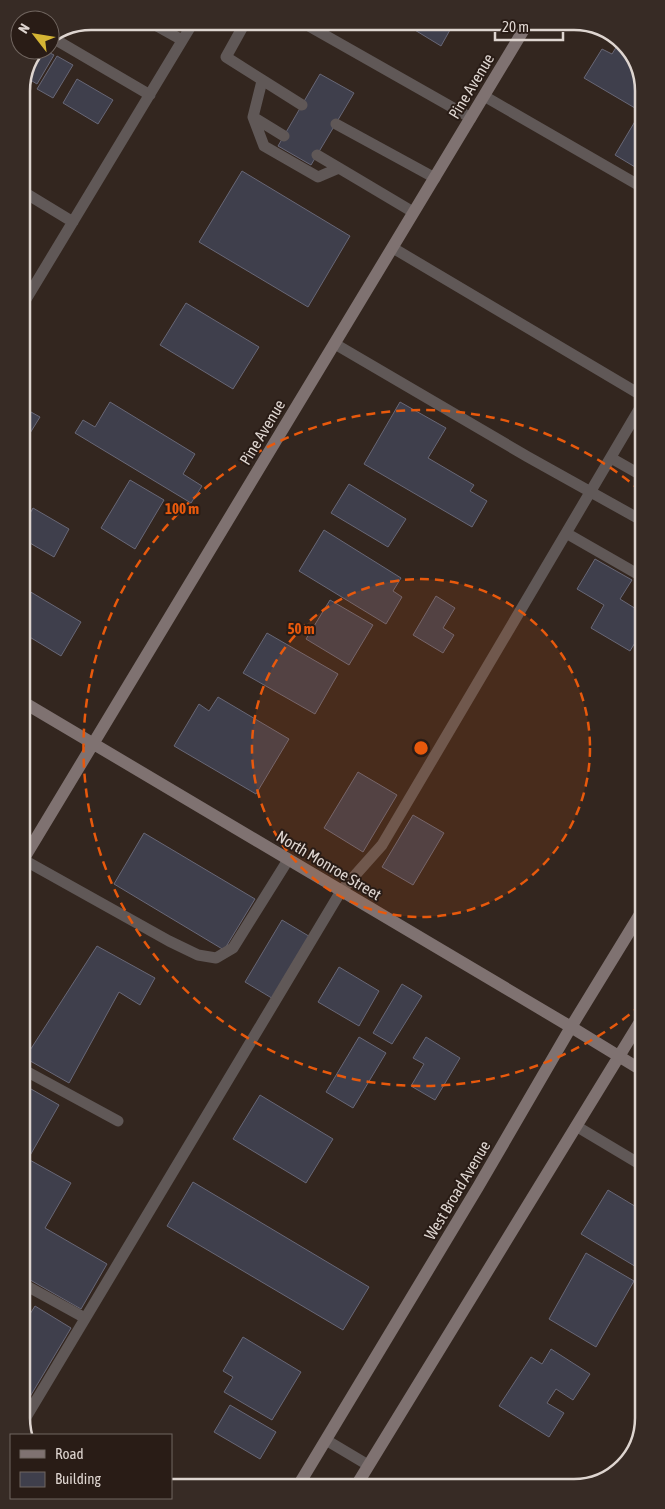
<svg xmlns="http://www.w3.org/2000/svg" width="665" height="1509" font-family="'Asap Condensed',sans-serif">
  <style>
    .building { fill: #3f3f4c; stroke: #686776 }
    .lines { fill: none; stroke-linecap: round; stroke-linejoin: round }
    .lane { stroke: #605857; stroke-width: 11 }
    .secondary { stroke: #7f7271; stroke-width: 12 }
    .ring { fill: none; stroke: #e8590c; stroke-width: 2.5; stroke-dasharray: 9 6 }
    .labels { text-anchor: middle; stroke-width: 4; stroke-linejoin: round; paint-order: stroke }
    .street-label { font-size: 16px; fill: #ded5d0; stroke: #291c16 }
    .rim { fill: none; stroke: #ded5d0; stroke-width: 2.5 }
    .centre { fill: #e8590c; stroke: #291c16; stroke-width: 2.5 }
    .ring-label { font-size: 15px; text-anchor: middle; font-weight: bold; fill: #e8590c; stroke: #291c16; stroke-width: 4; stroke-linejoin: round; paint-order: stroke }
  </style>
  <rect width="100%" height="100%" fill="#33261f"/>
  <path class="building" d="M400,21H455L441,46Z
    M620,41L640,68V111L584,78L602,49L612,54Z
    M44,50L54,55L37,84L27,78Z
    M57,56L73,65L53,98L37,89Z
    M320,74L354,93L311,165L278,146Z
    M77,79L113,100L98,124L63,103Z
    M640,113V170L615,155Z
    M242,171L350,236L308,307L199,242Z
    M186,303L259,347L233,389L160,345Z
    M110,402L195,454L183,474L202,486L191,503L75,433L83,420L95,427Z
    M400,402L446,428L428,458L474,485L470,491L487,501L472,527L364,464Z
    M22,407L40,417L22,446Z
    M130,480L164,500L135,549L101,528Z
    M349,484L406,519L388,547L331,513Z
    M33,508L69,529L54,557L23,539V526Z
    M324,530L401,578L393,591L402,597L386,624L299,571Z
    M595,559L632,580L620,599L641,612L642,631L630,651L591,628L604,605L577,589Z
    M24,588L81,622L61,656L23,633V591Z
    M436,596L455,608L443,628L454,635L443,653L413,635Z
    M330,600L373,625L349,665L306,639Z
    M267,633L338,674L315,714L243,673Z
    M218,697L289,739L256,794L174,746L199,704L209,711Z
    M358,772L397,795L363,852L324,828Z
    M413,815L444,833L413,885L382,867Z
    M144,833L255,899L224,950L114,884Z
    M282,920L312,938L275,1000L245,982Z
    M97,946L155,978L140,1005L119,992L69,1083L25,1058Z
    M339,967L379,991L359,1026L318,1002Z
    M402,984L422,996L392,1044L373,1033Z
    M359,1037L386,1053L353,1108L326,1092Z
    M426,1037L460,1058L435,1100L411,1086L424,1064L413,1058Z
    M24,1085L59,1105L28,1159L71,1183L45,1228L107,1264L81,1309L25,1277Z
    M260,1095L333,1139L306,1183L233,1139Z
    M193,1182L369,1287L343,1330L167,1226Z
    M608,1190L643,1211V1271L581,1234Z
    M586,1253L634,1281L596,1347L549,1319Z
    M35,1306L71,1328L25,1405V1322Z
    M243,1337L301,1372L272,1420L224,1392L233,1377L223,1371Z
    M551,1349L590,1374L573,1400L556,1389L547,1403L564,1413L549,1437L499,1406L531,1357L542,1364Z
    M230,1405L276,1432L260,1459L214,1432Z"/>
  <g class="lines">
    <path class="lane" d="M148,21L182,40
      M246,21L226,57L302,105
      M300,21L471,118
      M51,37L150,95
      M262,81L253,117L264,146L318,177L339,168L413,212
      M484,96L640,186
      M253,117L284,136
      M336,124L435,178
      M317,155L339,168
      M22,191L73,222
      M393,248L641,395
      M22,306L194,21
      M335,344L528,457L641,520
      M611,458L641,475
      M566,533L641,576
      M24,860L169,941L198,955L216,958L233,948L288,860
      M24,1070L118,1121
      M576,1126L643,1166
      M25,1285L85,1318
      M25,1419L341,891L382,845L641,406
      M326,1440L368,1465"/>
    <path class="secondary" d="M23,702L571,1027L643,1071
      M23,860L529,21
      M298,1486L478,1187L571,1027L642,911
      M356,1486L643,1017"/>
  </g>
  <circle cx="421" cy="748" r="169" fill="#e8590c" fill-opacity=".12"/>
  <g class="ring">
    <circle cx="421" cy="748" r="169"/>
    <path d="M641 1005A338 338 0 1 1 641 491"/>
  </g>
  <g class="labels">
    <g class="street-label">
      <text transform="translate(471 86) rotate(-59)" y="6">Pine Avenue</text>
      <text transform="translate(262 432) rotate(-59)" y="6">Pine Avenue</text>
      <text transform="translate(329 865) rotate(31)" y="6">North Monroe Street</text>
      <text transform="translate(457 1190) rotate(-59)" y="6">West Broad Avenue</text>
    </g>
  </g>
  <path d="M0 0H665V1509H0ZM91 30H574A61 61 0 0 1 635 91V1418A61 61 0 0 1 574 1479H91A61 61 0 0 1 30 1418V91A61 61 0 0 1 91 30Z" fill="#372b25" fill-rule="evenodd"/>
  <path class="rim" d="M91 30H574A61 61 0 0 1 635 91V1418A61 61 0 0 1 574 1479H91A61 61 0 0 1 30 1418V91A61 61 0 0 1 91 30Z"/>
  <circle cx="421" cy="748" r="8" class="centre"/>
  <g class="ring-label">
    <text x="182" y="514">100 m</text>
    <text x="301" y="634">50 m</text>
  </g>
  <rect x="10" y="1434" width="162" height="65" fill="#291c16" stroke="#716660"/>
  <rect x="20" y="1450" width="25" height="8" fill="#7f7271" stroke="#716660"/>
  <text x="55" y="1459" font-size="15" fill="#ded5d0">Road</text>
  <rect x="20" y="1472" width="25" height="15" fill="#3f3f4c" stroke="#716660"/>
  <text x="55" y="1484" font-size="15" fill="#ded5d0">Building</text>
  <g transform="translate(35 35) rotate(301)"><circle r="24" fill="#291c16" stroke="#716660"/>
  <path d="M0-4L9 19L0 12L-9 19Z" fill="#d5b534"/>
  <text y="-8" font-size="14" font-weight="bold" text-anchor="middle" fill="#ded5d0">N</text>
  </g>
  <path d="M495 32v8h68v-8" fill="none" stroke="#ded5d0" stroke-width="2.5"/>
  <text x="502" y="32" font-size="15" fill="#ded5d0" stroke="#291c16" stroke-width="4" paint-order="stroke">20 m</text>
</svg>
